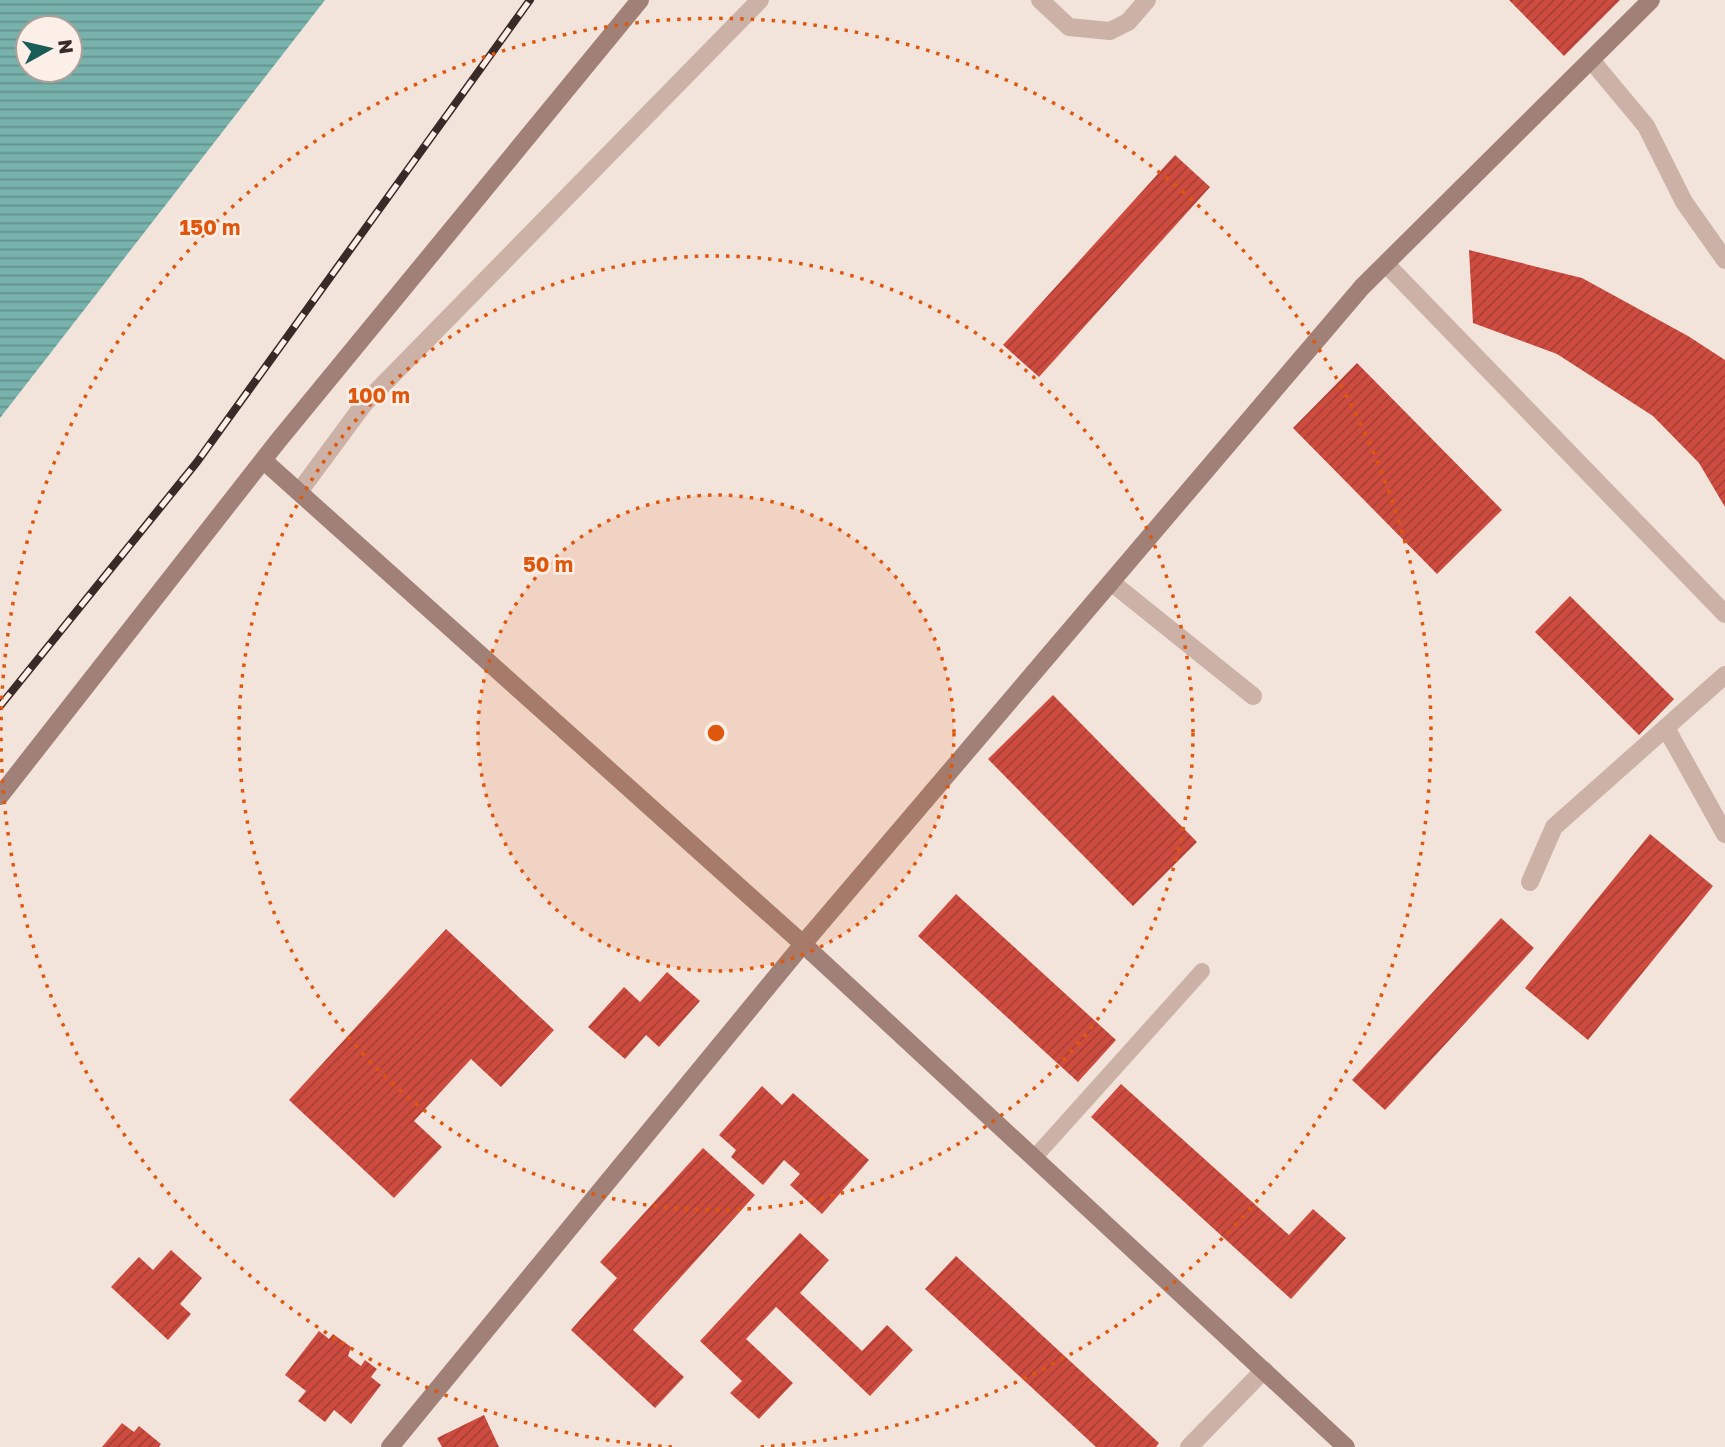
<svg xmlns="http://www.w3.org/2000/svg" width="1725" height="1447" font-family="'Golos Text',sans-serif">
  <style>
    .water { fill: url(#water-rules); fill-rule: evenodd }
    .building { fill: url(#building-hatch) }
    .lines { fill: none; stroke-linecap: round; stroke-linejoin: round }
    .lane { stroke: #ccb2a6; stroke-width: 16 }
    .street { stroke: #ccb2a6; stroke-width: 18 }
    .secondary { stroke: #a08077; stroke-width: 18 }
    .rail-casing { stroke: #382a27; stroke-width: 8 }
    .rail { stroke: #fbefe8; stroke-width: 5; stroke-dasharray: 16; stroke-linecap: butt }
    .ring { fill: none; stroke: #df570d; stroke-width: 3.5; stroke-dasharray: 3.5 7 }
    .centre { fill: #df570d; stroke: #fbefe8; stroke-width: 3.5 }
    .ring-label { font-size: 21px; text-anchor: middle; font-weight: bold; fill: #df570d; stroke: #fbefe8; stroke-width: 5; stroke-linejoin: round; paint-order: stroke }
  </style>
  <defs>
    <pattern id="water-rules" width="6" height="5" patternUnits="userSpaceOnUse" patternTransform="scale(1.75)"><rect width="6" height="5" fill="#78b2ac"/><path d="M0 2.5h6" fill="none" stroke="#63918c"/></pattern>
    <pattern id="building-hatch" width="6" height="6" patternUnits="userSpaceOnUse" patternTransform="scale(1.75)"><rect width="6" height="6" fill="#ce4c3f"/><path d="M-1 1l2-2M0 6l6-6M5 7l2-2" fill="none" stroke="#a83f35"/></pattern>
  </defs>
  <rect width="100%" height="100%" fill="#f3e4db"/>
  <path class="water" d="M0,0H325L0,418ZM28,28H70V70H28Z"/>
  <path class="building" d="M1509,0H1620L1564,56Z
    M1175,155L1210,187L1039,377L1003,345Z
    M1469,250L1582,278L1688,336L1725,360V507L1699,463L1653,416L1557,354L1473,323Z
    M1357,363L1502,510L1437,574L1293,428Z
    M1570,596L1674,699L1639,735L1535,632Z
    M1053,695L1197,842L1133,906L988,759Z
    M1650,834L1713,886L1588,1040L1525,988Z
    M956,894L1116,1040L1078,1082L918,936Z
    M1501,918L1534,948L1385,1110L1352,1080Z
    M446,929L554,1030L501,1087L471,1059L414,1121L442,1147L394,1198L289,1100Z
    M667,972L700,1001L659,1047L646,1035L625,1059L588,1027L624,987L640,1002Z
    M1121,1084L1289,1235L1313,1209L1346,1238L1291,1299L1091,1117Z
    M762,1086L782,1105L793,1093L869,1160L822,1214L790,1185L800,1174L784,1160L763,1185L731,1157L736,1150L719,1135Z
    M703,1148L755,1195L633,1330L684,1377L655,1408L571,1330L617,1278L600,1262Z
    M800,1233L829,1260L800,1293L862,1351L887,1325L913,1350L870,1396L776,1307L746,1339L793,1383L759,1419L730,1393L742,1381L700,1341Z
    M171,1250L202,1278L180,1304L191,1314L168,1340L111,1287L139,1257L153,1270Z
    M956,1256L1159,1443L1156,1447H1096L925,1289Z
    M319,1331L329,1339L333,1334L351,1347L348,1356L361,1366L365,1360L377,1369L371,1377L381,1385L351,1424L334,1410L325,1422L298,1401L306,1391L285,1375Z
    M484,1415L499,1447H442L437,1438Z
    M122,1423L134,1432L139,1426L161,1444L159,1447H102Z"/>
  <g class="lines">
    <path class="lane" d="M1034,1158L1202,971"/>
    <path class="street" d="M1040,0L1069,27L1110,31L1128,22L1147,0
      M1591,60L1646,126L1684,202L1725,260
      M1386,264L1725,614
      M299,492L364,404L760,0
      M1111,582L1253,696
      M1666,728L1725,834
      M1530,882L1554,827L1725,675
      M1189,1447L1264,1370"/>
    <path class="secondary" d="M263,460L803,944L1346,1447
      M0,796L278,441L640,0
      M390,1447L803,944L1362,287L1651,0"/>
    <defs>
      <path id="rail" d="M0,706L197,462L530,0"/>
    </defs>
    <use href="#rail" class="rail-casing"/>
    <use href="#rail" class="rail"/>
  </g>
  <circle cx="716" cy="733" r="238" fill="#df570d" fill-opacity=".12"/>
  <g class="ring">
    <circle cx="716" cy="733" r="238"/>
    <circle cx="716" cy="733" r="477"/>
    <path d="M672 1447A715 715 0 1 1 760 1447"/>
  </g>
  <circle cx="716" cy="733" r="10" class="centre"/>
  <g class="ring-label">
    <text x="210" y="235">150 m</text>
    <text x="379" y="403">100 m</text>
    <text x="548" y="572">50 m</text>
  </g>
  <g transform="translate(49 49) rotate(82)"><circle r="33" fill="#fbefe8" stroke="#ada09b" stroke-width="2"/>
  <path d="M0-5L12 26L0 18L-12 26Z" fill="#1a5c57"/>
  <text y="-10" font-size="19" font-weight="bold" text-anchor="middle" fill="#382a27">N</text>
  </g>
</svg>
